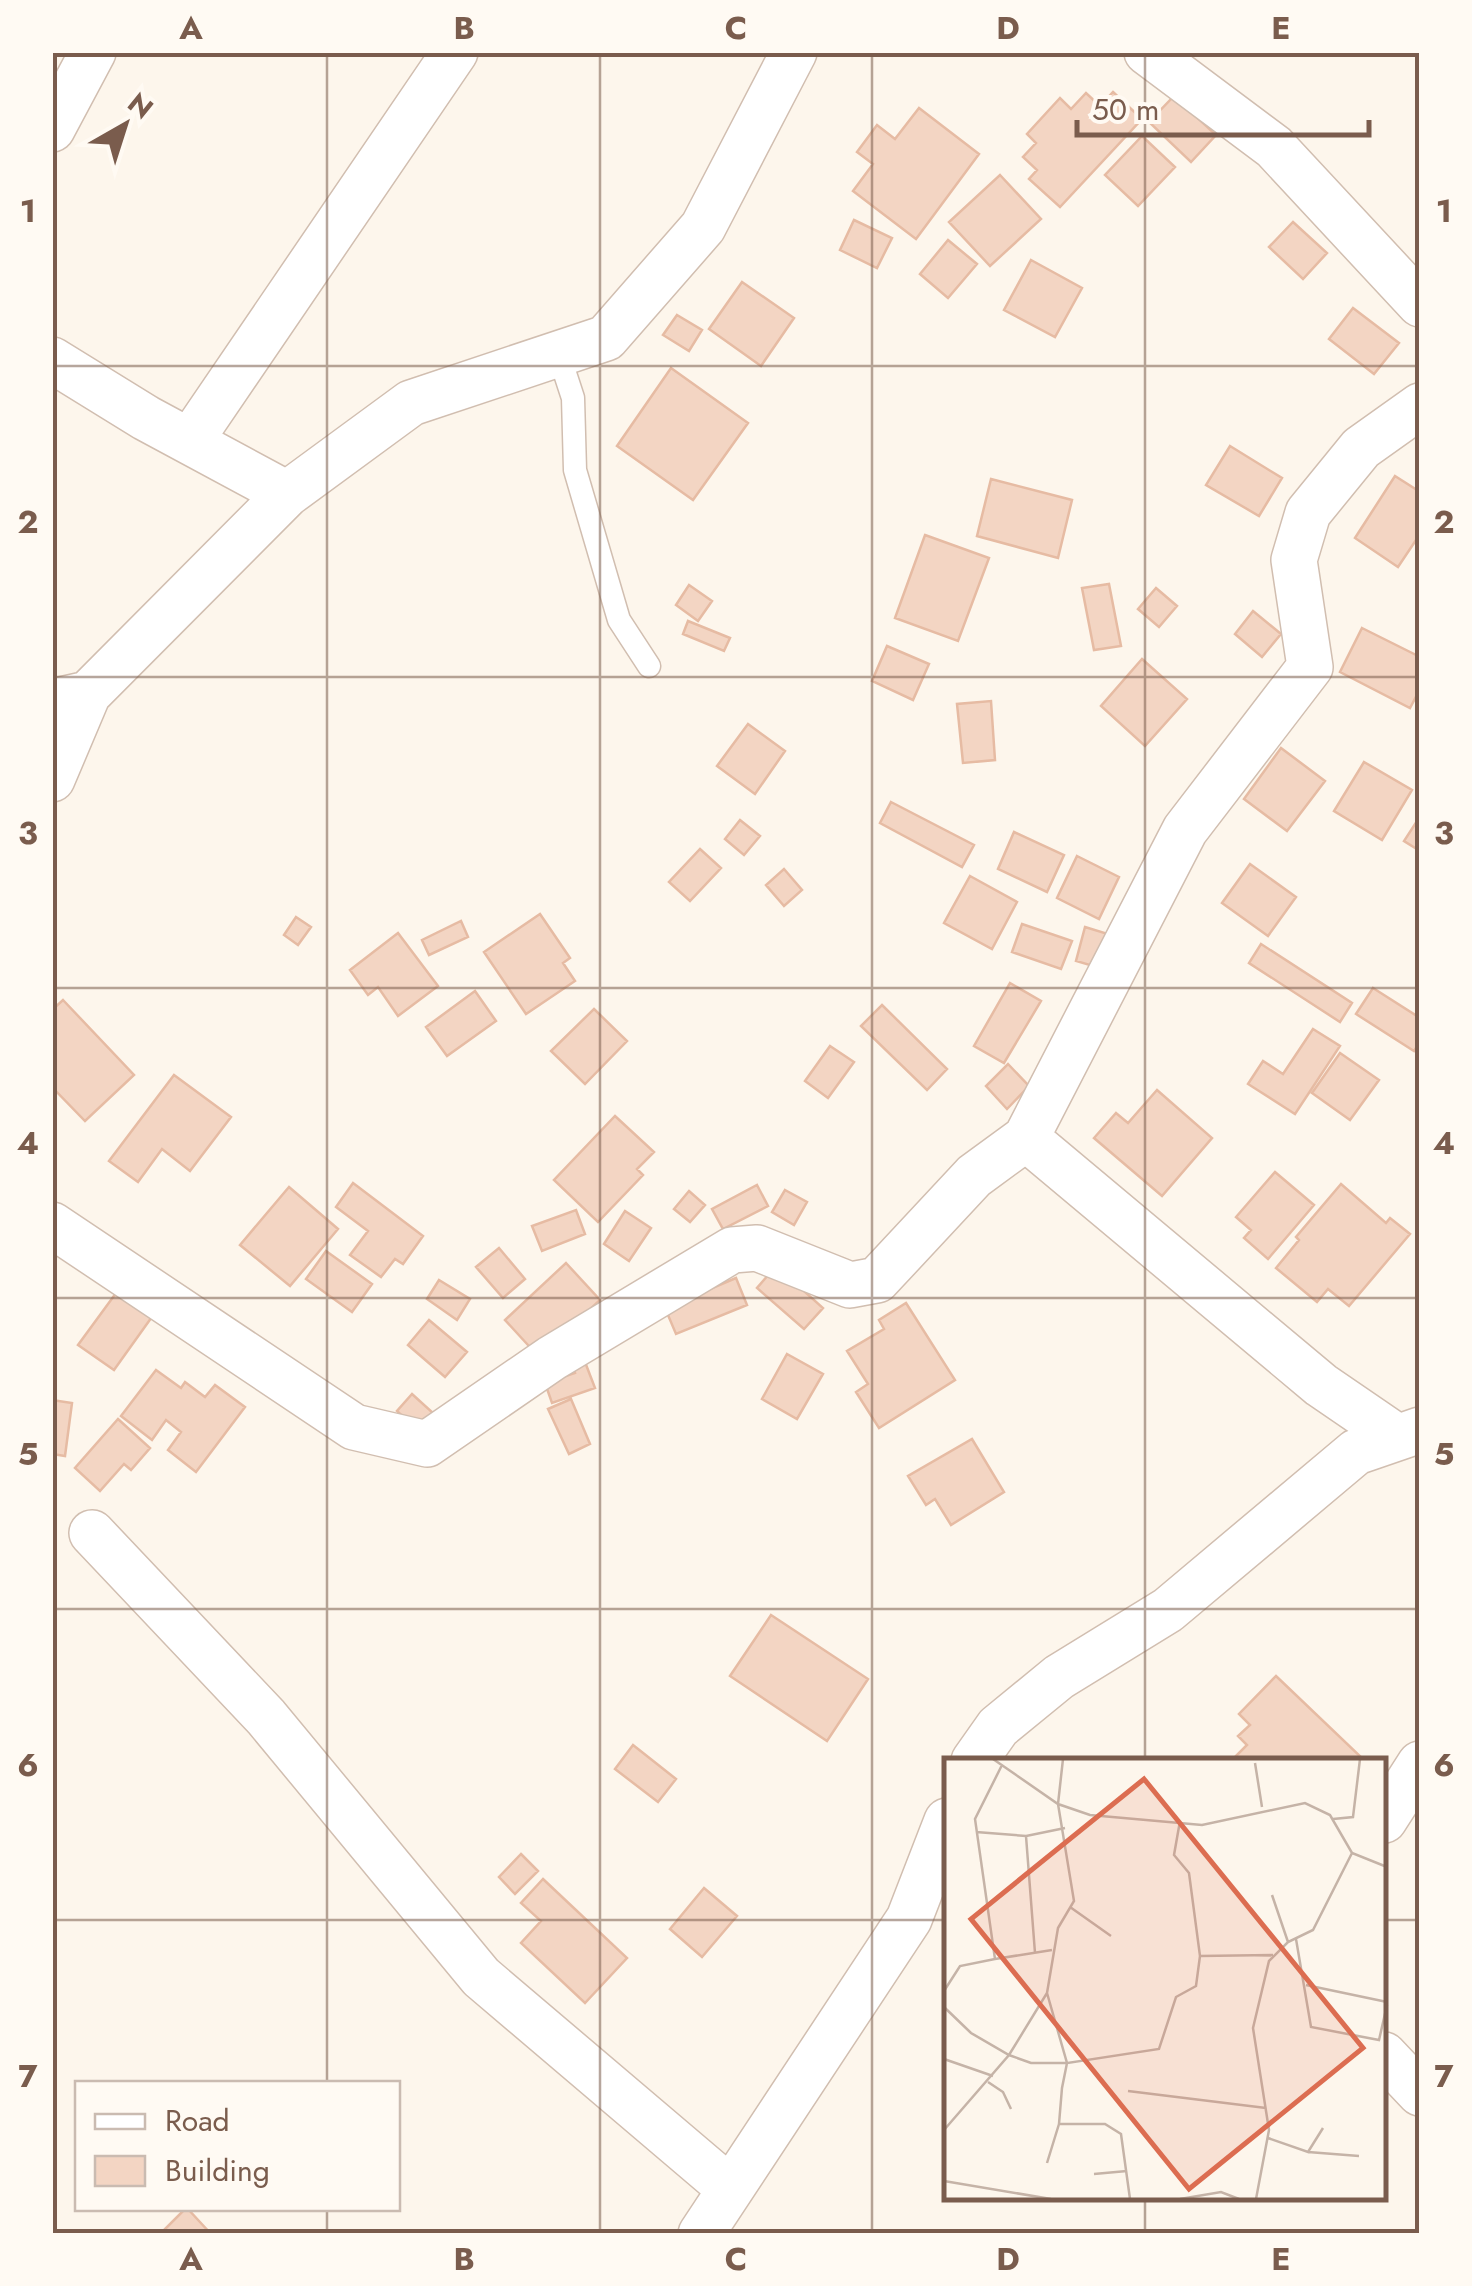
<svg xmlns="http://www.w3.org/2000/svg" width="1472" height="2286" font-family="Jost,sans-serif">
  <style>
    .building { fill: #f3d5c3; stroke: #e6bba3; stroke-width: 2.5 }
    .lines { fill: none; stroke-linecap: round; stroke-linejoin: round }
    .service-casing { stroke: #d1beb0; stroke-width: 25 }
    .minor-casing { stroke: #d1beb0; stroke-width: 48 }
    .service { stroke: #fff; stroke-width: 22 }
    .minor { stroke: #fff; stroke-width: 45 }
    .grid { fill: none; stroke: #7a5c4d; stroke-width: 2.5; stroke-opacity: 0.55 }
    .inset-road { fill: none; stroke: #c5b3a7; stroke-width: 2.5 }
    .view { fill: #dc6d51; fill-opacity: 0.15; stroke: #dc6d51; stroke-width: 5 }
    .inset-edge { fill: none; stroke: #7a5c4d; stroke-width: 5 }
    .neatline { fill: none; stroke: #7a5c4d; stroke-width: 4 }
    .grid-label { font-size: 32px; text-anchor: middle; font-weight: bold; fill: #7a5c4d }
  </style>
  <rect width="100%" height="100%" fill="#fdf6ec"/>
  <path class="building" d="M1113,92L1142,119L1060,207L1029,179L1037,170L1023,157L1036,143L1027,134L1060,98L1071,109L1086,93L1100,106Z
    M1174,96L1216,135L1191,162L1149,122Z
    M919,108L979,154L916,239L853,191L873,164L857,152L877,125L895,139Z
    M1142,136L1175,167L1138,206L1105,175Z
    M1000,175L1041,219L990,266L949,222Z
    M854,220L892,238L877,268L840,250Z
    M1293,222L1327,253L1303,279L1269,247Z
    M948,240L977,264L948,298L920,274Z
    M1031,260L1082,288L1055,337L1004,310Z
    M742,282L794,318L761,366L709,329Z
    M1353,308L1399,343L1374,374L1329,339Z
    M677,315L702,330L689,351L663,335Z
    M671,368L748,423L693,500L617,446Z
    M1230,446L1282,478L1259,516L1206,485Z
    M1395,476L1420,492V534L1398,567L1355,538Z
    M991,479L1072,500L1058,558L977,536Z
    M925,535L989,558L958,641L895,618Z
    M1109,584L1121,646L1094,650L1082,588Z
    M689,585L712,601L698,621L676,605Z
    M1156,588L1177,606L1159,627L1138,609Z
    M1253,611L1281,634L1262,657L1235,634Z
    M688,621L730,638L724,651L683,634Z
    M1362,628L1420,657V689L1410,708L1340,672Z
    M887,646L929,664L913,700L872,681Z
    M1142,659L1187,699L1145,746L1101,706Z
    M991,701L995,760L963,763L957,704Z
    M748,724L785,751L755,794L717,766Z
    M1281,748L1325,781L1287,831L1244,799Z
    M1364,762L1412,790L1382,840L1334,811Z
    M891,802L974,845L962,867L880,823Z
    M740,820L760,836L744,855L725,839Z
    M1417,821L1420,822V851L1404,841Z
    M1014,832L1064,855L1047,892L998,869Z
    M700,849L721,868L690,901L669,882Z
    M1077,856L1119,877L1099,919L1057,898Z
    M1250,864L1296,897L1268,936L1222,903Z
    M784,869L802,890L784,906L766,885Z
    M970,876L1017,902L992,949L944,923Z
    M540,914L570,958L563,963L575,981L526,1014L484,952Z
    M296,917L311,927L298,945L284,935Z
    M461,921L468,937L429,955L422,940Z
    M1022,924L1072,941L1061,969L1012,952Z
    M1085,927L1108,934L1100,968L1076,961Z
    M398,933L438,986L398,1016L378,987L368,995L350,970Z
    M1261,944L1352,1003L1340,1022L1249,963Z
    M1010,983L1041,1001L1004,1063L974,1046Z
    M1373,988L1420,1018V1042L1414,1051L1356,1014Z
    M475,991L496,1021L447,1056L426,1027Z
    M63,1000L134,1075L85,1121L52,1087V1010Z
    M882,1005L947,1069L927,1090L861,1026Z
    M594,1009L627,1041L585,1084L551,1051Z
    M1313,1029L1340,1046L1295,1114L1248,1084L1263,1061L1283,1074Z
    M830,1046L854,1062L828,1098L805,1081Z
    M1340,1053L1379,1080L1350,1120L1312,1093Z
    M1008,1064L1029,1086L1007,1109L986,1086Z
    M174,1075L231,1117L190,1171L162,1149L138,1182L109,1161Z
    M1157,1090L1212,1138L1162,1196L1094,1138L1116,1113L1128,1123Z
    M615,1116L654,1152L637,1169L643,1175L598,1222L554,1180Z
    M1275,1172L1314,1205L1268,1259L1244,1238L1251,1230L1236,1217Z
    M353,1183L423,1236L403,1264L395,1259L381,1277L350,1255L368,1231L336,1207Z
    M1341,1184L1386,1223L1390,1218L1410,1234L1349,1306L1328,1289L1317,1302L1276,1268L1299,1240L1296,1237Z
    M757,1185L768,1206L723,1229L712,1209Z
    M289,1187L338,1229L290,1286L240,1245Z
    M785,1190L807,1202L794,1225L772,1212Z
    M689,1191L705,1205L690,1222L674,1209Z
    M576,1210L585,1234L542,1251L532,1226Z
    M625,1211L651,1228L629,1261L604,1244Z
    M499,1248L525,1279L503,1298L476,1267Z
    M326,1251L372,1284L352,1312L306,1279Z
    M566,1263L600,1300L539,1357L505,1320Z
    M776,1266L823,1308L804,1329L757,1288Z
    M736,1278L747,1305L676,1334L665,1308Z
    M439,1280L470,1299L457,1320L427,1299Z
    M119,1289L154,1314L114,1370L78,1345Z
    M906,1303L955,1380L879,1428L856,1392L868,1384L847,1351L884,1329L879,1320Z
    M429,1320L467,1352L445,1377L408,1345Z
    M787,1354L823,1374L797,1419L762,1399Z
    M585,1362L595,1388L552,1403L545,1383L575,1373L573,1366Z
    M156,1370L181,1388L185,1382L205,1397L215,1385L245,1407L196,1472L168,1450L181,1432L166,1420L152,1440L121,1416Z
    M412,1394L433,1413L417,1430L397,1411Z
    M571,1399L590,1444L569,1454L548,1409Z
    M52,1400L72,1403L65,1456L52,1454Z
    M118,1419L150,1448L131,1470L124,1464L100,1491L75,1468Z
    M972,1439L1004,1492L951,1525L935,1499L926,1505L908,1476Z
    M771,1615L868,1679L827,1741L730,1676Z
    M1276,1676L1363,1759L1231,1761L1247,1745L1238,1736L1250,1725L1239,1714Z
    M633,1745L676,1779L658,1802L615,1769Z
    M521,1854L538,1871L515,1894L499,1877Z
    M543,1879L627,1958L585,2003L521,1943L541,1921L521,1903Z
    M704,1888L737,1916L702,1957L670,1929Z
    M187,2208L211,2234H160L186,2208Z"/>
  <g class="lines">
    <defs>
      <path id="service" d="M558,352L573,398L575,470L619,620L649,666"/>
      <path id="minor" d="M1147,52L1274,147L1420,304
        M52,129L93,52
        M52,360L146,418L287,494
        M190,441L455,52
        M52,702L88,694L287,494L411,403L606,338L703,227L794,52
        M52,779L88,694
        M1026,1138L1321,1385L1397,1437
        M52,1225L354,1427L427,1444L552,1358L732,1250L757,1248L850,1285L877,1280L974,1176L1026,1138L1185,830L1310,667L1294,560L1308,513L1361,448L1420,406
        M92,1533L266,1717L481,1977L728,2187
        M974,1761L998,1727L1059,1677L1168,1610L1356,1452L1420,1430
        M1384,1820L1420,1764
        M1384,2055L1420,2093
        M701,2234L909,1919L947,1821"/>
    </defs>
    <use href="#service" class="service-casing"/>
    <use href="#minor" class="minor-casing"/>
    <use href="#service" class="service"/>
    <use href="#minor" class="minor"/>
  </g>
  <path class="grid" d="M327,52V2084M600,52V2234M872,52V2234M1145,52V1761M52,366H1420M52,677H1420M52,988H1420M52,1298H1420M52,1609H1420M52,1920H947M1384,1920H1420M1145,2198V2234M327,2208V2234"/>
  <g transform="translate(944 1758)">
    <rect width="442" height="442" fill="#fdf6ec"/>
    <path class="inset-road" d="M49,1L114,46L146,57L258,67L361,45L386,57L408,95L443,109M311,5L318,49M389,61L409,59L416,1M32,74L82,78M328,137L344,184M126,149L167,178M352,181L367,269L435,282L443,247M91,195L82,78L121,70M256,198L329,197M51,201L108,192M362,227L443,244M0,233L16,208L51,201L31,61L58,7M0,249L27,275L65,297L87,305H123L103,235M0,301L49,318M44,324L59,334L67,351M184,333L322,350M0,372L65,297L103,235L114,170L130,143L114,46L119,1M324,380L364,394L379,370M364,394L415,398M103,405L115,366M150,416L183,413M0,423L107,441M186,441L177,376L161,366H115L118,330L123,305L215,291L232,239L252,228L256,198L245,115L230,97L236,63M236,441L277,434L295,441M312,441L325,372L309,270L325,203L344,184L369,172L408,95"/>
    <path class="view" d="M200,21L419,290L245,431L27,161Z"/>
    <rect width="442" height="442" class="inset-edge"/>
  </g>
  <rect width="1472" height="2286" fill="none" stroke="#fffaf3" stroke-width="110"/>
  <rect x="75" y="2081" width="325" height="130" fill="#fffaf3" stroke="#cabbb1" stroke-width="2.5"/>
  <rect x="95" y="2114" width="50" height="15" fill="#ffffff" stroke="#cabbb1" stroke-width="2.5"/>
  <text x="165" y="2131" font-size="30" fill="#7a5c4d">Road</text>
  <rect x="95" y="2156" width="50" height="30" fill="#f3d5c3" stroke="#cabbb1" stroke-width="2.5"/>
  <text x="165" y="2181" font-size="30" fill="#7a5c4d">Building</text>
  <g transform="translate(125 125) rotate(39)" stroke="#fffaf3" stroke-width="8" paint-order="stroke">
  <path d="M0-8L18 38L0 25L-18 38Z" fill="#7a5c4d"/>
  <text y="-15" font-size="28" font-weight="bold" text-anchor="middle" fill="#7a5c4d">N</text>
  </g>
  <path d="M1077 120v15h292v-15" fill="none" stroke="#7a5c4d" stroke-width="5"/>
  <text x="1092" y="120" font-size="30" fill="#7a5c4d" stroke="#fffaf3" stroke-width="8" paint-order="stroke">50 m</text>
  <rect x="55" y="55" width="1362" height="2176" class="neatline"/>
  <g class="grid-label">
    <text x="191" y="39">A</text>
    <text x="464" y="39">B</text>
    <text x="736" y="39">C</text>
    <text x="1008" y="39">D</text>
    <text x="1281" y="39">E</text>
    <text x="28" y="222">1</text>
    <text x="1444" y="222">1</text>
    <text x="28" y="533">2</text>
    <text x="1444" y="533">2</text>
    <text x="28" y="844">3</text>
    <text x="1444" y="844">3</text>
    <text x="28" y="1154">4</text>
    <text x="1444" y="1154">4</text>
    <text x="28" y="1465">5</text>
    <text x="1444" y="1465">5</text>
    <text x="28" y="1776">6</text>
    <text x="1444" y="1776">6</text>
    <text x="28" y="2087">7</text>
    <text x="1444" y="2087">7</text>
    <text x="191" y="2270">A</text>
    <text x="464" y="2270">B</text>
    <text x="736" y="2270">C</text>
    <text x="1008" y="2270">D</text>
    <text x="1281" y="2270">E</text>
  </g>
</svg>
